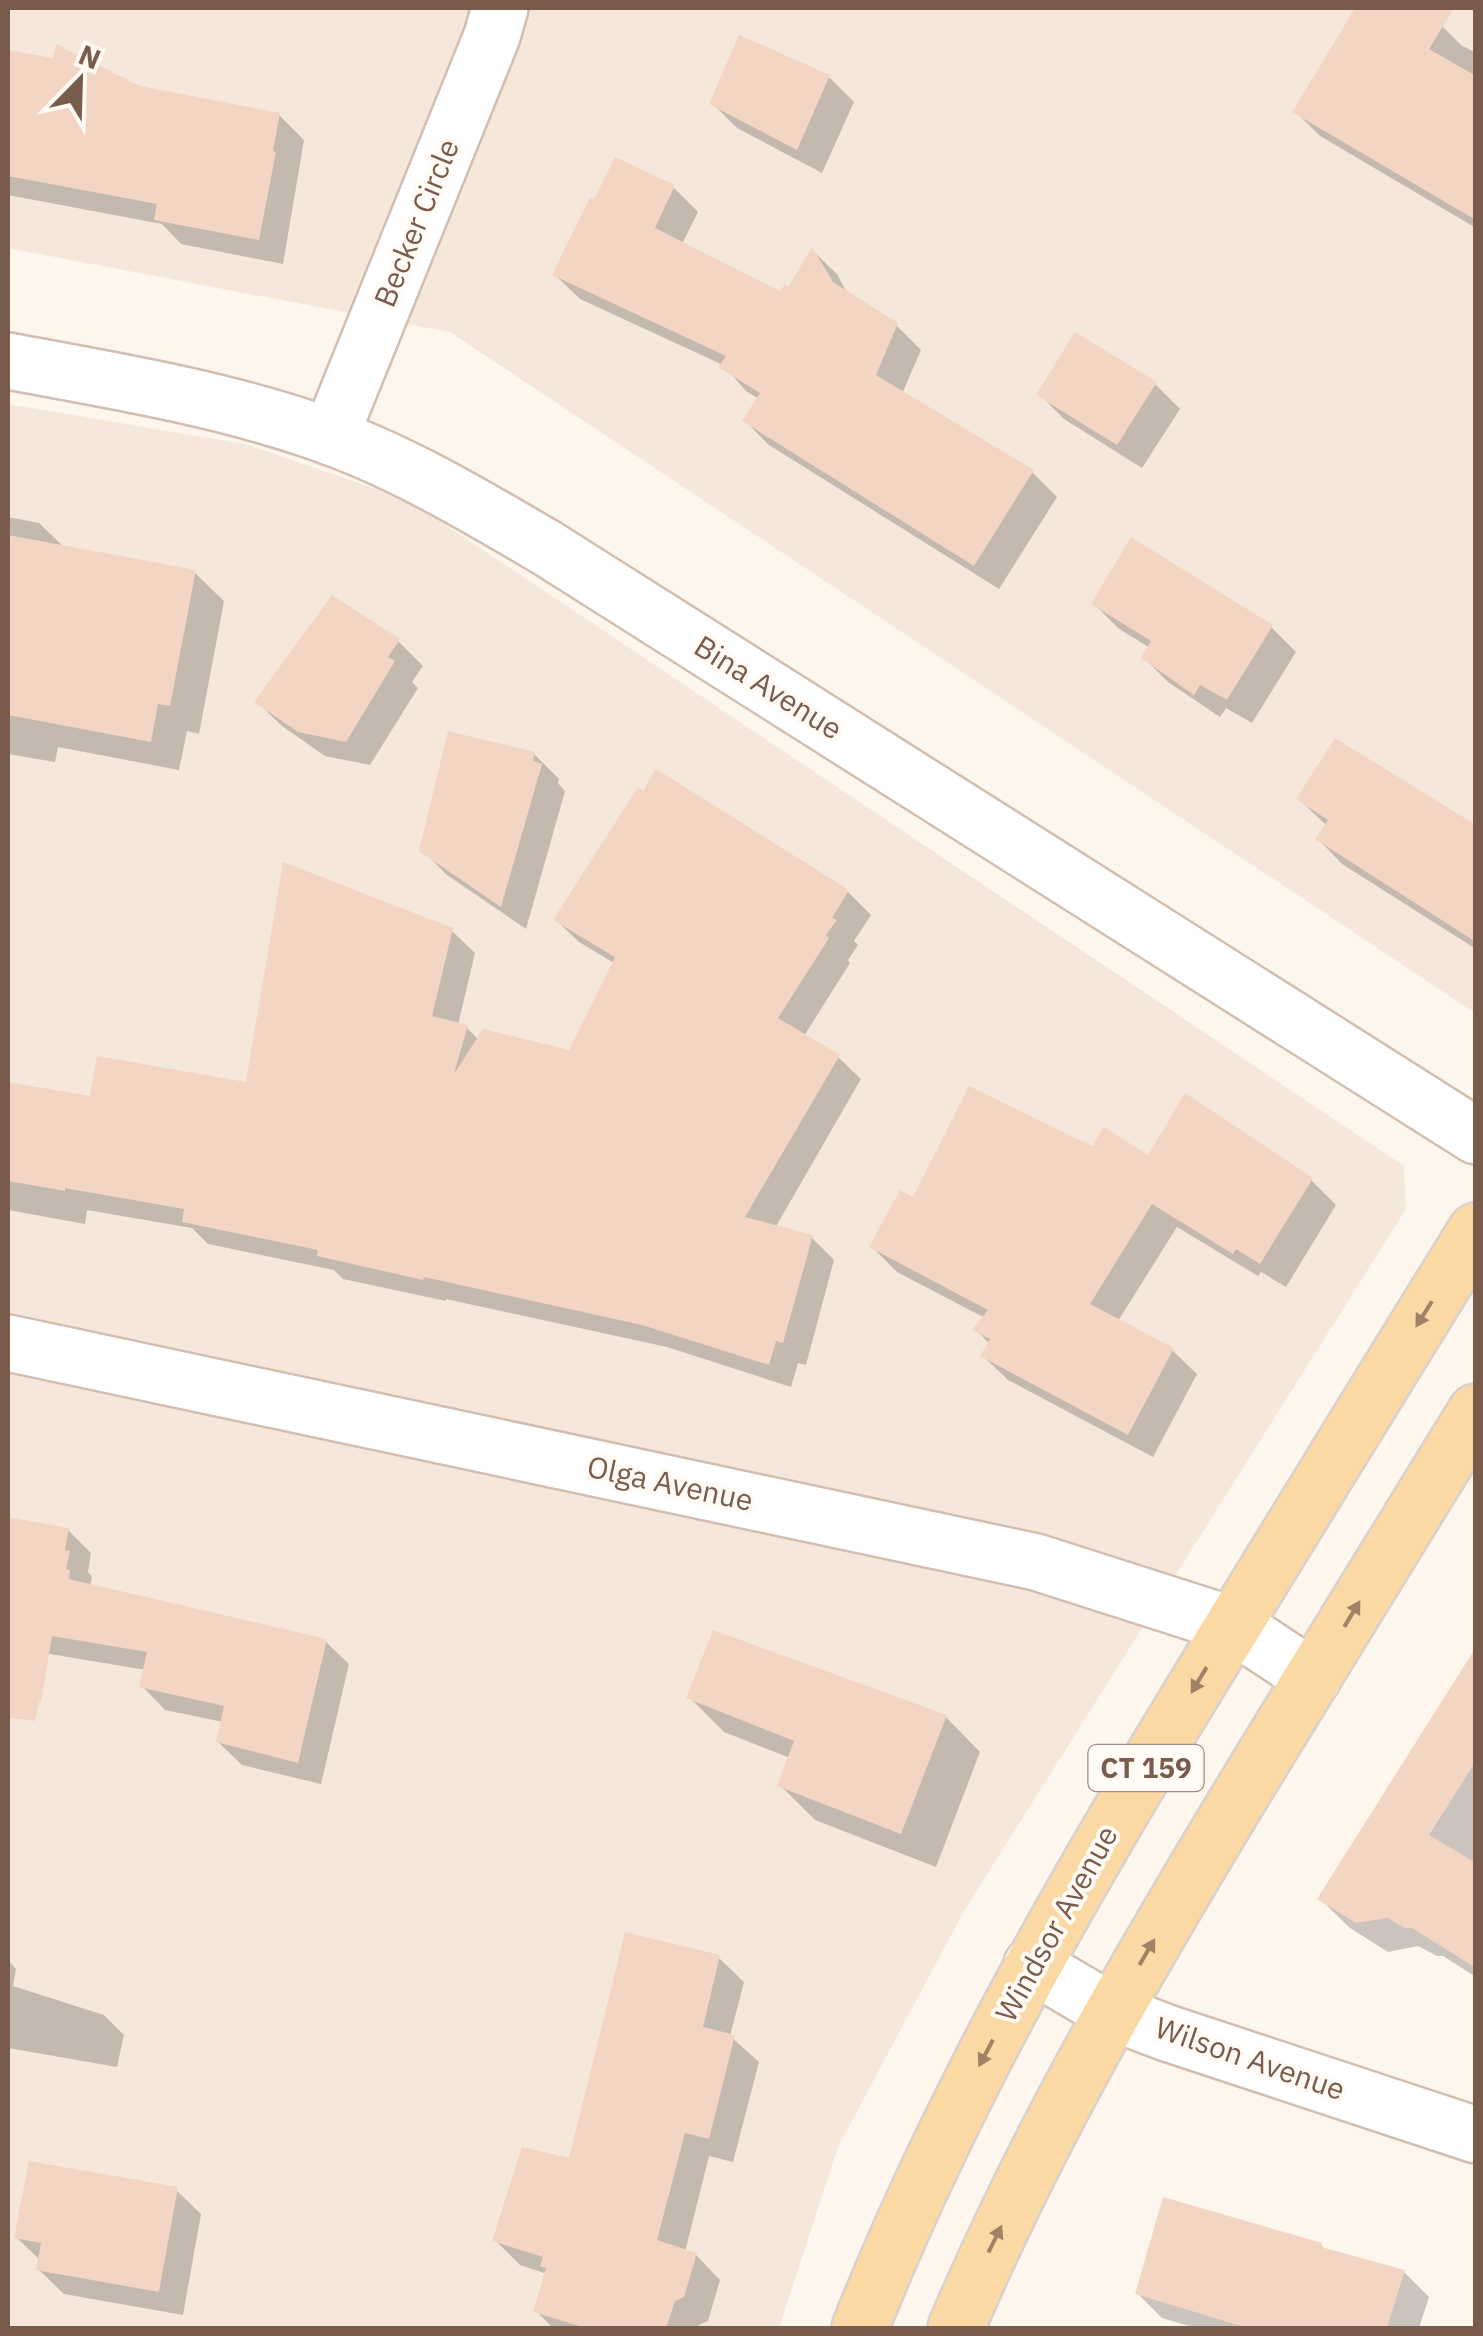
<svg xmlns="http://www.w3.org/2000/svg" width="1483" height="2336" font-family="'IBM Plex Sans',sans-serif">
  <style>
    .residential { fill: #f5e8da }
    .shadow { fill: #0003 }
    .building { fill: #f3d5c3 }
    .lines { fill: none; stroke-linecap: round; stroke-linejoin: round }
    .minor-casing { stroke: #d1beb0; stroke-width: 60 }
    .tertiary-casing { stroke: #d1beb0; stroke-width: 60 }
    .primary-casing { stroke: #dad1cd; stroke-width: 60 }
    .minor { stroke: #fff; stroke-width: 55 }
    .tertiary { stroke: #fff; stroke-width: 55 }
    .primary { stroke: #fbd9a5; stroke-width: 55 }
    .oneway { fill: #a18267 }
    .labels { text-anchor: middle; stroke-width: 8; stroke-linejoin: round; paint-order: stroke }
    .shield { fill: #fffaf3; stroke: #a28b7f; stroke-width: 2.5 }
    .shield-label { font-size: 28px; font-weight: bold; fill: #7a5c4d }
    .street-label { font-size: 30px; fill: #7a5c4d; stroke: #fffaf3 }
  </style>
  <rect width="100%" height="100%" fill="#fdf6ec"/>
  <path class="residential" d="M8,8H1475V1013L450,332L8,248Z
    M8,404L245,444L408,500L1404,1166L1406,1209L964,1911L838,2147L779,2328H8Z"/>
  <path class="shadow" d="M1358,8H1411L1442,26L1461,45L1476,53V228L1320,136L1296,112Z
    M8,53L55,61L139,88L279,115L304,140L283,264L181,244L162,224L8,195Z
    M829,77L854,102L822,173L737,128L712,103Z
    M673,187L698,212L682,244L781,294L788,291L813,251L837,274L848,295L896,325L921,350L902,394L1032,472L1057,497L999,589L769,445L745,421L759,399L746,391L723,365L580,299L555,275Z
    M1155,384L1180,409L1142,468L1064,419L1040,395Z
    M8,517L39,523L65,548L195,573L224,601L199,734L187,731L179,770L58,747L55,762L8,754Z
    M1094,604L1271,627L1296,652L1252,723L1226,708L1220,717L1168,682L1144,658L1150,648L1118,628Z
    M398,641L423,666L412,682L418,688L370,765L325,756L282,726L257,702Z
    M534,754L559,779L558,783L565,791L526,929L447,875L422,850Z
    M656,773L848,892L871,915L854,941L858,945L848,960L850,963L804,1036L838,1057L861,1079L775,1228L811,1237L834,1260L806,1365L798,1363L791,1387L667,1347L446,1299V1301L343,1279L334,1270L208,1244L192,1228L87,1210L85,1224L8,1210V1084L92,1099L248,1085L451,930L475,953L458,1025L466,1027L479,1040L570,1053L614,963L579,942L556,920Z
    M1299,799L1476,828V949L1342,864L1318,839L1327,826Z
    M1092,1149L1311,1180L1336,1205L1286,1287L1261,1272L1258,1276L1177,1227L1118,1321L1172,1350L1197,1374L1153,1457L1008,1380L983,1356L990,1344L976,1330L985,1318L897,1272L872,1247L914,1201Z
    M8,1520L68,1530L91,1553L88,1572L92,1577L90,1586L325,1641L349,1664L321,1784L242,1765L218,1742L223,1722L165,1710L142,1686L146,1670L8,1647Z
    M1476,1682V1977L1443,1956H1437L1418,1946L1388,1952L1350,1928L1320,1899Z
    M689,1697L946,1717L980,1752L936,1867L815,1820L780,1785L790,1758L724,1732Z
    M719,1958L744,1982L730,2036L759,2062L733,2162L709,2156L685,2252L696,2255L720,2280L708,2321L699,2325L698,2328H553L536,2311L547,2274L520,2265L495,2240L570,2161Z
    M8,1960L16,1969L13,1986L104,2015L124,2035L117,2067L8,2048Z
    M176,2190L201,2214L183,2315L64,2294L39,2270L41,2261L17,2238Z
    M1321,2245L1326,2250L1404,2272L1429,2297L1419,2328H1196L1162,2318L1138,2294Z"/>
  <path class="building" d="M1355,8H1454L1429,49L1476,76V220L1292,112Z
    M739,35L830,75L797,150L709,104Z
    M56,44L140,86L280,113L273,151L276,152L259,240L154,220L157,204L8,176V50L53,58Z
    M615,157L675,185L655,228L780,291L785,284L788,287L812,247L833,282L898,323L876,375L1034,470L974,566L742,421L760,393L718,367L726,356L552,275L590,197L594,199Z
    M1075,332L1157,382L1117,445L1036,395Z
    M8,535L196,570L170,706L158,704L151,742L8,715Z
    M1131,537L1273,625L1227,700L1200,685L1194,695L1141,658L1151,641L1091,604Z
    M332,595L400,639L388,657L395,661L346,742L298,732L254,702Z
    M448,731L535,752L533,761L542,764L501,907L419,851Z
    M1335,738L1476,825V942L1315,839L1328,820L1296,799Z
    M656,769L849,890L832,918L837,920L826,935L829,938L778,1018L840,1055L745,1217L813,1235L783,1343L776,1341L769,1365L642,1325L424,1277L423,1280L317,1256L318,1250L182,1222L184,1209L65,1188V1191L8,1181V1082L90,1096L97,1056L246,1082L283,862L453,928L432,1016L468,1025L454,1074L483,1029L569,1050L615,957L553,920L638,787L643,791Z
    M969,1086L1092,1146L1104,1127L1148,1155L1185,1093L1313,1178L1260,1264L1236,1249L1233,1254L1152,1204L1090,1304L1174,1348L1128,1435L980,1356L990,1339L972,1330L988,1310L869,1247L900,1190L913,1197Z
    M8,1517L69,1528L65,1550L70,1551L66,1569L70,1570L69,1579L327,1639L298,1763L216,1742L224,1706L139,1687L147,1652L52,1636L41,1702H39L35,1721L8,1718Z
    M713,1630L947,1715L901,1834L777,1786L794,1741L686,1698Z
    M1476,1647V1761L1429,1835L1476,1863V1968L1412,1928H1405L1387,1918L1356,1923L1317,1899Z
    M625,1932L720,1955L703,2027L735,2035L709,2139L685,2133L657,2240L697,2253L684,2297L675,2301L666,2328H586L533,2312L546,2268L540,2266L543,2257L492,2241L522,2147L569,2158Z
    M29,2161L178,2187L159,2292L36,2270L41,2243L14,2238Z
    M1163,2197L1322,2243L1321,2247L1405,2270L1387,2328H1248L1135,2294Z"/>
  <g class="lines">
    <defs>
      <path id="minor" d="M330,437L492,36L500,8
        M8,1343L1036,1562L1233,1625L1313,1678
        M1032,1965L1112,2012L1167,2033L1476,2135"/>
      <path id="tertiary" d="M8,361C110,380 215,397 314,431C397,459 472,504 547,548L1476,1136"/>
      <path id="primary" d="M860,2328C954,2092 1082,1872 1215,1655C1301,1514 1389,1372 1476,1231
        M956,2328C1043,2123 1157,1932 1273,1742C1341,1632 1408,1522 1476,1412"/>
    </defs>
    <use href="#minor" class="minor-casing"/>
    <use href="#tertiary" class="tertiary-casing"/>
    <use href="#primary" class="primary-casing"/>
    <use href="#minor" class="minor"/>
    <use href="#tertiary" class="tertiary"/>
    <use href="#primary" class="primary"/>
  </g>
  <defs><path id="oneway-solid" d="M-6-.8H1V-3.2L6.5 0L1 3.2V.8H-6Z" transform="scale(2.5)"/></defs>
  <g class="oneway">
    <use href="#oneway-solid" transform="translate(1424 1314) rotate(122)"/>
    <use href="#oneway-solid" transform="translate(1352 1614) rotate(-59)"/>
    <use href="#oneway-solid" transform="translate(1199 1680) rotate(121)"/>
    <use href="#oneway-solid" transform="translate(1147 1952) rotate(-60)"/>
    <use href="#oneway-solid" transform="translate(986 2053) rotate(118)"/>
    <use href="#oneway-solid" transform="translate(995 2239) rotate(-64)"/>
  </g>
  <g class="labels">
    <rect class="shield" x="1088.5" y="1745" width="115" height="46" rx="8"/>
    <g class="shield-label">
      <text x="1146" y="1778">CT 159</text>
    </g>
    <g class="street-label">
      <text transform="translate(417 223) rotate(-68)" y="10">Becker Circle</text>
      <text transform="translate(768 688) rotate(32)" y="10">Bina Avenue</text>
      <text transform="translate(670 1484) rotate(12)" y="10">Olga Avenue</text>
      <text transform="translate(1057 1924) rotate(-61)" y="10">Windsor Avenue</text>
      <text transform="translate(1250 2059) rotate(19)" y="10">Wilson Avenue</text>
    </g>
  </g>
  <rect width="1483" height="2336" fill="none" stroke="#7a5c4d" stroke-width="20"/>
  <g transform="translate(80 80) rotate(23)" stroke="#fffaf3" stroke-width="8" paint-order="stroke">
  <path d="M0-8L18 38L0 25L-18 38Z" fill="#7a5c4d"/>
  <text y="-15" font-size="28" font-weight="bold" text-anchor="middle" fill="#7a5c4d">N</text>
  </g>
</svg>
